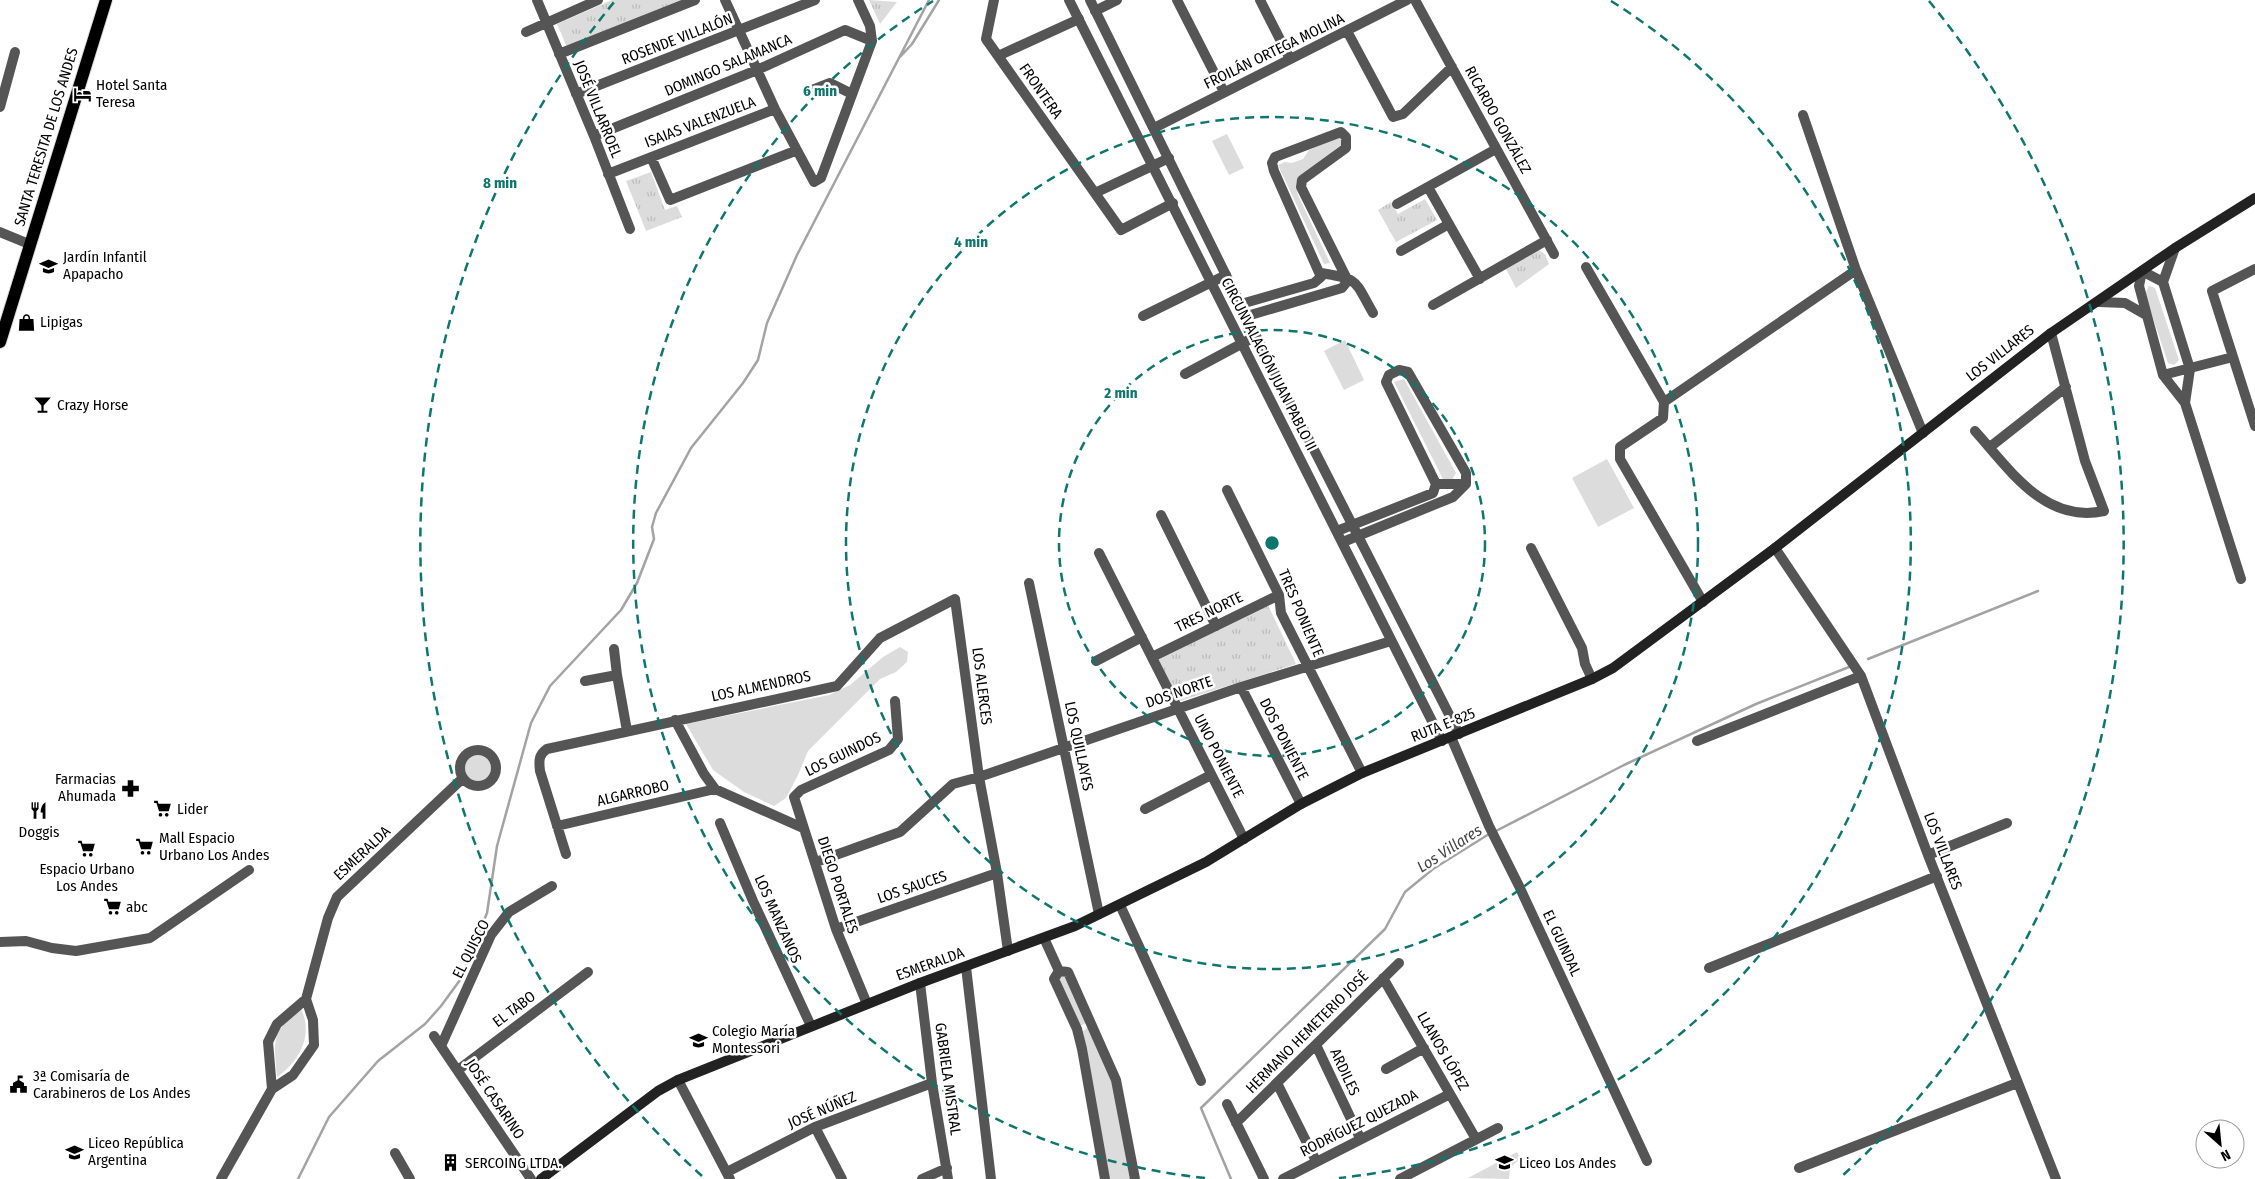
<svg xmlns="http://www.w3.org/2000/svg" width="2255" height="1179" font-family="'Fira Sans Condensed',sans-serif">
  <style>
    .grass { fill: #dcdcdc }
    .park { fill: url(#park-tufts) }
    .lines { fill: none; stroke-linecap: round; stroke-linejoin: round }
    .stream { stroke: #a3a3a3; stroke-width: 2.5 }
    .primary-casing { stroke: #dbdbdb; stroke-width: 14 }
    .minor { stroke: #555; stroke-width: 10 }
    .tertiary { stroke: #555; stroke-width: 10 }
    .secondary { stroke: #222; stroke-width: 10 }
    .primary { stroke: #000; stroke-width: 12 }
    .ring { fill: none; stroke: #0f766e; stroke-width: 2.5; stroke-dasharray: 9 6 }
    .labels { text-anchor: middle; stroke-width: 5; stroke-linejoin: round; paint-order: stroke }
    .street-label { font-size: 15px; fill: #000; stroke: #fff }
    .poi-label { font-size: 15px; fill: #000; stroke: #fff; text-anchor: start }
    .water-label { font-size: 16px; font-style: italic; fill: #444; stroke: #fff }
    .centre { fill: #0f766e; stroke: #fff; stroke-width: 2.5 }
    .ring-label { font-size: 15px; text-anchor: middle; font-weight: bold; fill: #0f766e; stroke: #fff; stroke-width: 5; stroke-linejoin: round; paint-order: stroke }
  </style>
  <defs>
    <pattern id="park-tufts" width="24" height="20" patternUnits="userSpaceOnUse" patternTransform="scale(1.25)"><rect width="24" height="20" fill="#dcdcdc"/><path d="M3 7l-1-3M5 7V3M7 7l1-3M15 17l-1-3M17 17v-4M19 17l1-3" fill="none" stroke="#bbb"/></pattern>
  </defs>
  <rect width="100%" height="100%" fill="#fff"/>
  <path class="grass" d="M1227,134L1244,168L1229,175L1212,141Z
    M1339,137L1342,139L1341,145L1298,177L1296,186L1298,195L1330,263L1324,264L1278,165L1285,162L1292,163L1303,159L1309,150Z
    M2149,286L2155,288L2179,360L2174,365L2168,363L2145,294Z
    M1345,340L1364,380L1344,390L1324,351Z
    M1404,379L1456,473L1452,480L1445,483L1394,382Z
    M1607,459L1634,508L1598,527L1572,478Z
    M900,647L908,652L907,662L896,672L880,679L808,751L798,775L786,798L774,806L744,792L713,770L686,724L829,695L850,685L883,657Z
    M463 768a15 15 0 1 1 30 0a15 15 0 1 1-30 0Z
    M1060,972L1067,975L1090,1021L1078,1027L1055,979Z
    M301,1009C314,1035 299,1062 277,1077C274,1041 270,1033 301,1009Z
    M1090,1026L1115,1083L1133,1179H1109L1083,1031Z
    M1517,1152L1521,1159L1510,1167L1509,1179L1468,1178Z"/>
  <path class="park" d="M612,0H690L567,47L557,24Z
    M869,0L897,2L880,24Z
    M651,172L665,210L677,206L682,217L646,231L626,181Z
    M1425,199L1437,220L1396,242L1378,210L1391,202L1398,214Z
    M1539,250L1545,254L1549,264L1516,288L1506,269Z
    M1267,603L1296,664L1177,702L1155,657Z"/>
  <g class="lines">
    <path class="stream" d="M900,57L912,44L939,0
      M1868,659L2038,591
      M1494,832L1624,765L1756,704L1849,667
      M298,1179L329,1117L378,1061L425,1024L441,1006L460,980L487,913L497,846L531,723L550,686L621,610L637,583L654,539L652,527L656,513L691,448L743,383L758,360L767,323L797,255L929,0
      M1231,1179L1201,1108L1385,929L1405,892L1433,869L1489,834"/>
    <defs>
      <path id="primary" d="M0,342L106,0"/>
    </defs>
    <use href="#primary" class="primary-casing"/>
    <path class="minor" d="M537,0L594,136L630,229
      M725,0L775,109L814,182L821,178L872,41L870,26L858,0
      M994,0L986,39L1121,230L1173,203
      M1177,0L1224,92
      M1260,0L1290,59
      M1415,0L1554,254
      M1095,11L1117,0
      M1347,31L1393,117L1403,114L1452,67
      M526,32L598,0
      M559,54L695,0
      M998,56L1079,19
      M807,92L830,83L852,94
      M576,94L815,0
      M0,107L15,52
      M1154,128L1407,0
      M594,136L757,70L845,30L872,41
      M651,157L670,200L795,151
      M608,174L775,109
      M1428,187L1480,279
      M1095,193L1169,158
      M1397,204L1496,149
      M2175,248L2163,282L2190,369L2185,403
      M1401,251L1449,224
      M1586,267L1664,402L1663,418L1620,447V459L1703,602
      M2255,269L2212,291L2255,426
      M1856,270L1923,433
      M1321,273C1360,279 1354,280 1373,313
      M2163,282L2142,271L2139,286L2163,375L2185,403L2241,579
      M2099,302L2125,303L2146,315
      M1241,304L1314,283L1321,277L1274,171L1272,163L1275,157L1341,132L1346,137V148L1302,180L1301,187L1346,277V283L1342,288L1247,316
      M1433,305L1547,240
      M1143,316L1226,275
      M1185,374L1256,336
      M2163,375L2233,357
      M1664,402L1856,270L1803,115
      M1975,431C2010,470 2045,524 2104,511L2085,461L2051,333
      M1990,447L2066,387
      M1436,484H1466
      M1227,490L1279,595L1281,613L1362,773
      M1161,515L1216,626
      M1337,531L1433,493L1436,484L1386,382L1389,375L1399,370L1408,372L1466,473V484L1453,497L1343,542
      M1531,548L1582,648L1585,664L1592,679
      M1775,548L1861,676L1928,855L2056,1179
      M1099,553L1244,839
      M1029,583L1099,914
      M614,649L617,675L627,731
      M1152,657L1279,595
      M1096,661L1142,637
      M585,681L617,675
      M1241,687L1301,804
      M675,720L704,774L715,789L803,828
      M1451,737L1489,826L1519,886L1647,1161
      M1697,741L1861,676
      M460 768a18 18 0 1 1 36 0a18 18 0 1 1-36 0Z
      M1145,809L1211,775
      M720,823L753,901L811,1026
      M557,826L715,789
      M566,854L540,771C539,762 538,755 547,749L837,686L880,638L955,599L979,777L997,873L1008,951
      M1928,855L2007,823
      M816,862L900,832L953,784L979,777L1241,687L1391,641
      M1120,905L1201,1081
      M836,929L997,873
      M1044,938L1059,971L1054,979L1077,1029L1082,1049L1105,1179
      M0,942L26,941L52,948L76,951L150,938L249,870
      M966,967L991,1179
      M1709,968L1937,876
      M1059,971L1068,972L1116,1080L1135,1179
      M1383,978L1476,1139
      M920,983L932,1083L948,1179
      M867,1004L836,929L794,797L801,790L889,750L898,739L895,701
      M434,1036L531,1179
      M1316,1045L1360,1138
      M441,1046L491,935L509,912L552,886
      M1386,1069L1424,1048
      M458,1070L588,972
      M1277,1083L1316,1161
      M272,1089L268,1042L277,1024L306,999
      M1227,1104L1264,1179
      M1236,1123L1399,963
      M815,1127L842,1179
      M395,1153L410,1179
      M1799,1168L2017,1083
      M727,1172L815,1127L932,1083
      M221,1179L272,1089L293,1075L314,1045L313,1020L306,999L328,918L337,897L463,778
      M922,1179L947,1168
      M1283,1179L1450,1094
      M1400,1179L1498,1128"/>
    <path class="tertiary" d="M1069,0L1442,741
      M1090,0L1256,336L1459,734
      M0,232L29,244
      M678,1080L730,1179"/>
    <path class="secondary" d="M541,1179L658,1091L678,1080L920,983L1075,926L1206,862L1301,804L1362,773L1592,679L1613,668L1775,548L2051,333L2175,248L2255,198"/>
    <use href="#primary" class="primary"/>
  </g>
  <g class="ring">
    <circle cx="1272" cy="543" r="213"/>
    <circle cx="1272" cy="543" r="426"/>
    <path d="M1205 1178A639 639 0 0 1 933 1M1611 1A639 639 0 0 1 1339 1178"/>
    <path d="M702 1176A852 852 0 0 1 615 1M1929 1A852 852 0 0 1 1842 1176"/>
  </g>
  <defs>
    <symbol id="hotel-bare" viewBox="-9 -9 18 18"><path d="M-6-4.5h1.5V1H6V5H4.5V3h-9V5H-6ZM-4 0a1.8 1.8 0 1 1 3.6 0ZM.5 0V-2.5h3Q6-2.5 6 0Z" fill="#000" stroke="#fff" stroke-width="2.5" paint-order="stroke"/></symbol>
    <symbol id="school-bare" viewBox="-9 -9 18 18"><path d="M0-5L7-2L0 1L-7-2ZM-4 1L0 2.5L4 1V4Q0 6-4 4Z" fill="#000" stroke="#fff" stroke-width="2.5" paint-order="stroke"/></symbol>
    <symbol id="shop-bare" viewBox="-9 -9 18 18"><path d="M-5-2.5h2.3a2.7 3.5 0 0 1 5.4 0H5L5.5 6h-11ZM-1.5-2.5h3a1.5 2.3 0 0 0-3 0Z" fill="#000" stroke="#fff" stroke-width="2.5" paint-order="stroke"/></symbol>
    <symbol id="bar-bare" viewBox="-9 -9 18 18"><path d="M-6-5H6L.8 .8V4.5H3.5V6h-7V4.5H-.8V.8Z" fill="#000" stroke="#fff" stroke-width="2.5" paint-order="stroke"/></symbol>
    <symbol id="pharmacy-bare" viewBox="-9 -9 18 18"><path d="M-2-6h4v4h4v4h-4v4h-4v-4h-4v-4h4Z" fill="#000" stroke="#fff" stroke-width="2.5" paint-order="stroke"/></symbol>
    <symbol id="supermarket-bare" viewBox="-9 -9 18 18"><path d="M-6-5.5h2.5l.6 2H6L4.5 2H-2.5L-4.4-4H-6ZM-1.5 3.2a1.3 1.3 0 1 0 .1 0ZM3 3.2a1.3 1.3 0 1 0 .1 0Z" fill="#000" stroke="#fff" stroke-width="2.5" paint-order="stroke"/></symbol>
    <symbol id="restaurant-bare" viewBox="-9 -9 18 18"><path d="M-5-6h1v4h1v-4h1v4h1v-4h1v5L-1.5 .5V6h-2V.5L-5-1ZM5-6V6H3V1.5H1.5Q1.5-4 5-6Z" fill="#000" stroke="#fff" stroke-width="2.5" paint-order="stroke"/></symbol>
    <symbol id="civic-bare" viewBox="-9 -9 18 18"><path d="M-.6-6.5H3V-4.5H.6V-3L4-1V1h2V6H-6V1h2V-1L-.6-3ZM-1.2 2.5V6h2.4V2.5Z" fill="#000" stroke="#fff" stroke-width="2.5" paint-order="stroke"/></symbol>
    <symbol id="building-bare" viewBox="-9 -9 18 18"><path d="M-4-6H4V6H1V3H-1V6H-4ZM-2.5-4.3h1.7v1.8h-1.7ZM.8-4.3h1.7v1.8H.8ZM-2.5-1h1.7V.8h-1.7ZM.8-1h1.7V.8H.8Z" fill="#000" stroke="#fff" stroke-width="2.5" paint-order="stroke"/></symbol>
  </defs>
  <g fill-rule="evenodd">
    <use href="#hotel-bare" x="70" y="82" width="25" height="25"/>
    <use href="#school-bare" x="36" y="254" width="25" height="25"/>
    <use href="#shop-bare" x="14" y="310" width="25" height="25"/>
    <use href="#bar-bare" x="30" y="392" width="25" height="25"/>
    <use href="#pharmacy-bare" x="118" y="776" width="25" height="25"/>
    <use href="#supermarket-bare" x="150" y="796" width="25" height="25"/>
    <use href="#restaurant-bare" x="26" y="798" width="25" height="25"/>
    <use href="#supermarket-bare" x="132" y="834" width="25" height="25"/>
    <use href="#supermarket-bare" x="74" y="836" width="25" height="25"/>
    <use href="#supermarket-bare" x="100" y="894" width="25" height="25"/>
    <use href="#school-bare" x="686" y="1028" width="25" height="25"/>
    <use href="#civic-bare" x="6" y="1072" width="25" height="25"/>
    <use href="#school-bare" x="62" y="1140" width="25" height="25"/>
    <use href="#building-bare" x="438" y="1150" width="25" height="25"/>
    <use href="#school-bare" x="1492" y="1150" width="25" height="25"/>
  </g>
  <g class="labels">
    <g class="street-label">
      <text transform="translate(677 39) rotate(-21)" y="5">ROSENDE VILLALÓN</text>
      <text transform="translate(1274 51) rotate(-26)" y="5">FROILÁN ORTEGA MOLINA</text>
      <text transform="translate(728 65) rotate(-23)" y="5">DOMINGO SALAMANCA</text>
      <text transform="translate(1041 91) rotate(55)" y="5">FRONTERA</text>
      <text transform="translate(598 109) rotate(68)" y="5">JOSÉ VILLARROEL</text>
      <text transform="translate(1498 120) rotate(61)" y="5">RICARDO GONZÁLEZ</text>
      <text transform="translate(700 122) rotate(-21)" y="5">ISAIAS VALENZUELA</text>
      <text transform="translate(46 137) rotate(-73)" y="5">SANTA TERESITA DE LOS ANDES</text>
      <text transform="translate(2000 353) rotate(-38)" y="5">LOS VILLARES</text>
      <text transform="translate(1269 364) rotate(63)" y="5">CIRCUNVALACIÓN JUAN PABLO II</text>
      <text transform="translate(1209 612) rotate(-26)" y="5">TRES NORTE</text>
      <text transform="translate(1301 613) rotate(67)" y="5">TRES PONIENTE</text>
      <text transform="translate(761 686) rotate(-12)" y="5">LOS ALMENDROS</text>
      <text transform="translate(982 686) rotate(83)" y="5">LOS ALERCES</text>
      <text transform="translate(1179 692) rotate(-19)" y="5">DOS NORTE</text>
      <text transform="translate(1443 725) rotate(-22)" y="5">RUTA E-825</text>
      <text transform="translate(1284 739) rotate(63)" y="5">DOS PONIENTE</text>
      <text transform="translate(1079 746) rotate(78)" y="5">LOS QUILLAYES</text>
      <text transform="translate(843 754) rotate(-26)" y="5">LOS GUINDOS</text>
      <text transform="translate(1219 756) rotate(63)" y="5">UNO PONIENTE</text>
      <text transform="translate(633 793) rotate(-13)" y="5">ALGARROBO</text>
      <text transform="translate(1943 851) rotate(69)" y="5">LOS VILLARES</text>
      <text transform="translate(362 853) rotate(-43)" y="5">ESMERALDA</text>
      <text transform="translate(838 885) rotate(72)" y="5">DIEGO PORTALES</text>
      <text transform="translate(912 887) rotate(-19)" y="5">LOS SAUCES</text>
      <text transform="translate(778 919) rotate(66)" y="5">LOS MANZANOS</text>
      <text transform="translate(1562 943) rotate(65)" y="5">EL GUINDAL</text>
      <text transform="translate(471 949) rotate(-63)" y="5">EL QUISCO</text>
      <text transform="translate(930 964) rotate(-20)" y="5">ESMERALDA</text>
      <text transform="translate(514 1009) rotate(-37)" y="5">EL TABO</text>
      <text transform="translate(1307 1032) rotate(-45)" y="5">HERMANO HEMETERIO JOSÉ</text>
      <text transform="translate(1443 1051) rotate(60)" y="5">LLANOS LÓPEZ</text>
      <text transform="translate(1345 1072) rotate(65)" y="5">ARDILES</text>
      <text transform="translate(948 1079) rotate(82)" y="5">GABRIELA MISTRAL</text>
      <text transform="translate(495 1099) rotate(56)" y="5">JOSÉ CASARINO</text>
      <text transform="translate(822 1110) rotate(-23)" y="5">JOSÉ NÚÑEZ</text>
      <text transform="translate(1359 1123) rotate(-27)" y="5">RODRÍGUEZ QUEZADA</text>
    </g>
    <g class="poi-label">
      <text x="96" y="90">Hotel Santa<tspan x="96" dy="17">Teresa</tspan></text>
      <text x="63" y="262">Jardín Infantil<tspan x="63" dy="17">Apapacho</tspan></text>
      <text x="40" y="327">Lipigas</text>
      <text x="57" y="410">Crazy Horse</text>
      <text x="116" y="784" text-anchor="end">Farmacias<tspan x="116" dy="17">Ahumada</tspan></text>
      <text x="177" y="814">Lider</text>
      <text x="39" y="837" text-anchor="middle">Doggis</text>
      <text x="159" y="843">Mall Espacio<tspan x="159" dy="17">Urbano Los Andes</tspan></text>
      <text x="87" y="874" text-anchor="middle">Espacio Urbano<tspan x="87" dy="17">Los Andes</tspan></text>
      <text x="126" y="912">abc</text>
      <text x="712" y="1036">Colegio María<tspan x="712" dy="17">Montessori</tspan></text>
      <text x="33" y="1081">3ª Comisaría de<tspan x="33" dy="17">Carabineros de Los Andes</tspan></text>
      <text x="88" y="1148">Liceo República<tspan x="88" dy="17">Argentina</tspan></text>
      <text x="465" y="1168">SERCOING LTDA.</text>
      <text x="1519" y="1168">Liceo Los Andes</text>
    </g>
    <g class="water-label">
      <text transform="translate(1449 848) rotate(-33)" y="6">Los Villares</text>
    </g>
  </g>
  <circle cx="1272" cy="543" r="8" class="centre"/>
  <g class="ring-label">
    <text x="820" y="96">6 min</text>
    <text x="500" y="188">8 min</text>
    <text x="971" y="247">4 min</text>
    <text x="1121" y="398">2 min</text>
  </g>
  <g transform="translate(2220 1144) rotate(153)"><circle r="24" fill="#ffffff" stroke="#999999"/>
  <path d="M0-4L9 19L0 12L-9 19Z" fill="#000000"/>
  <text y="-8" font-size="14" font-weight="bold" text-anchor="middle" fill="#000000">N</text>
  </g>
</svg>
